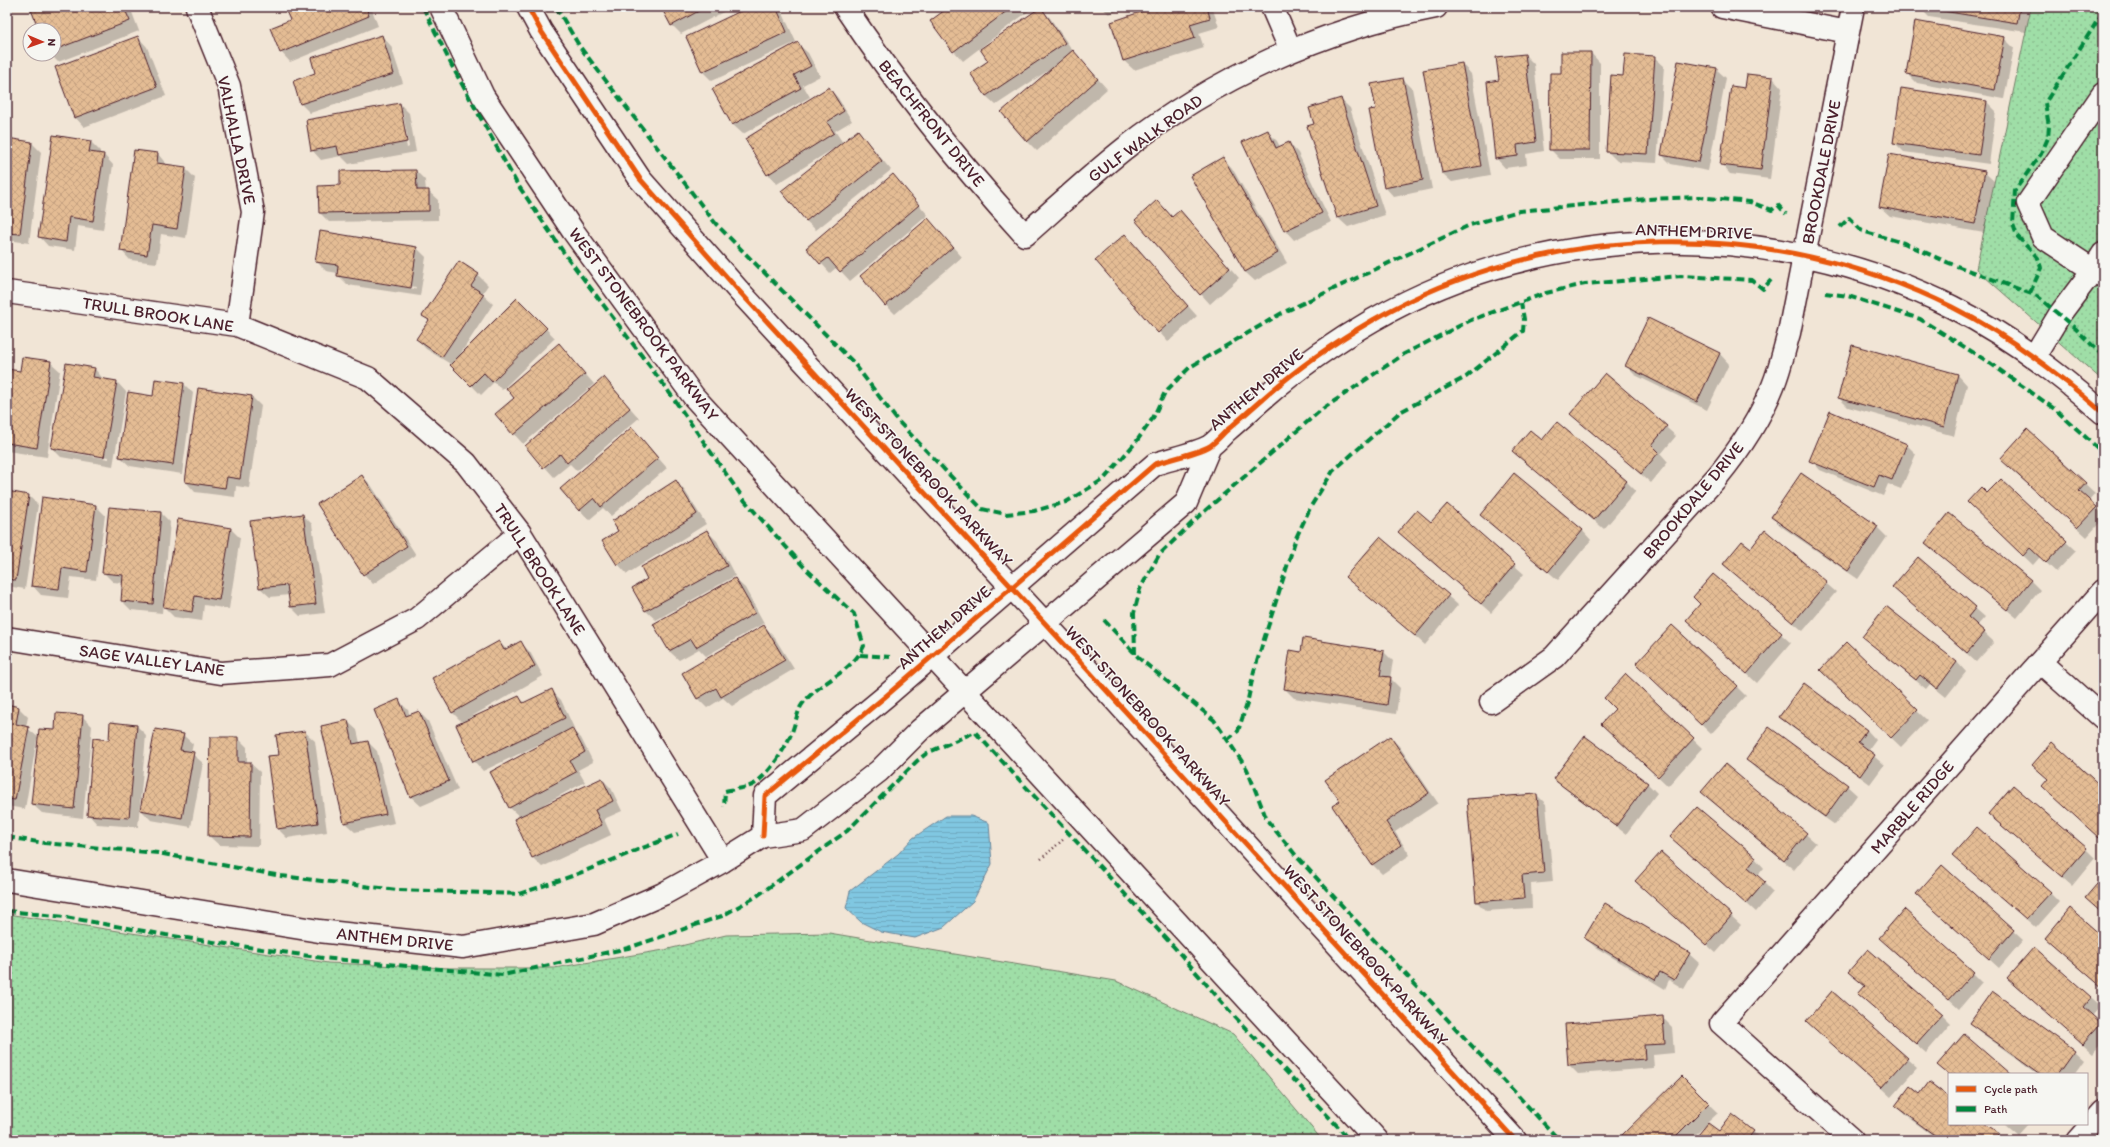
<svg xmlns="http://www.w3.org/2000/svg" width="2110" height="1147" font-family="Itim,sans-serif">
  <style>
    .green { fill: url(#green-dots); stroke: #747e69 }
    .water { fill: url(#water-rules); stroke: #6a8498 }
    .shadow { fill: #0003; fill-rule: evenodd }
    .building { fill: url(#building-cross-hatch); stroke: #4a1f2b }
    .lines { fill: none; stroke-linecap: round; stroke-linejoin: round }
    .minor-casing { stroke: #4a1f2b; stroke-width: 25 }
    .path { stroke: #4a1f2b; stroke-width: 2.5; stroke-dasharray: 1 3; stroke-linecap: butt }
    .minor { stroke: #f6f6f2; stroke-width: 22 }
    .quiet { stroke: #00873e; stroke-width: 4; stroke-dasharray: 8 4; stroke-linecap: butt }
    .cycleway-casing { stroke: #f6f6f2; stroke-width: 8 }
    .cycleway { stroke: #e8590c; stroke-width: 5 }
    .labels { text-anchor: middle; stroke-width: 3; stroke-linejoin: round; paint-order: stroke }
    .street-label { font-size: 17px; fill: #4a1f2b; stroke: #f6f6f2 }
  </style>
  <defs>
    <pattern id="green-dots" width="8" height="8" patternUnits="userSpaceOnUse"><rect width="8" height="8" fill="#9fdea7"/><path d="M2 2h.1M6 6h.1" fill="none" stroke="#8abe90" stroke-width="1.8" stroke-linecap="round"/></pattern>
    <pattern id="water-rules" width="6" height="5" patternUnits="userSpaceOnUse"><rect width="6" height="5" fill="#80c7e1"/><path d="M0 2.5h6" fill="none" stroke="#70aac1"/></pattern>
    <pattern id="building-cross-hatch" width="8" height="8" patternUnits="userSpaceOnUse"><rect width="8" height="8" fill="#e4bc94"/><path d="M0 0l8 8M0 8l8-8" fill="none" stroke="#c5a180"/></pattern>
  </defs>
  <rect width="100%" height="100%" fill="#f1e5d6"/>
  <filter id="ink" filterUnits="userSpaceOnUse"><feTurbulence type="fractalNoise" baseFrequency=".025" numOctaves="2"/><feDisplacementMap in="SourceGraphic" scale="8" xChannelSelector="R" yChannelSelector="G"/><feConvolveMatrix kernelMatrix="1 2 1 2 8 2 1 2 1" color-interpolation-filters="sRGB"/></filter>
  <g filter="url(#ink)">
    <path class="green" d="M2031,7H2103V381L1976,269Z
      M7,914L328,963L449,968H554L664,950L726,935L829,933L1116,981L1233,1034L1322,1140H7Z"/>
    <path class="water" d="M946,816H971L989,823L992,864L973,901L944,927L915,938L881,932L861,922L846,908L850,891L898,854L913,838Z"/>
    <path class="shadow" d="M31,7H130L139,31L58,62L50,54H54V30H40Z
      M287,7H371L378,26L290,62L281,52L291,20Z
      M662,7H733L681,34L672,25Z
      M752,7H780L796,42L712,81L703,72L687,37Z
      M922,7H934L927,12Z
      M951,7H1034L980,48L981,49L1041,9L1050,18L1073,51L1107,89L1037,151L1027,141L1055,66L996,105L986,96L989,61L980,48L963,61L954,51Z
      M1101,7H1127L1109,14Z
      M1158,7H1212L1219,27L1199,33L1204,48L1134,70L1124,61L1112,22Z
      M1919,7H2030L2026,32L1929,17Z
      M382,36L391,46L403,83L310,113L301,104L294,81L317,74Z
      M138,37L147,47L166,96L84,127L75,117Z
      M2004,38L2014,48L2004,99L1917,83L1907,73Z
      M798,44L808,53L820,76L803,85L810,97L743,134L733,125L714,90Z
      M1591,53L1600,63V159H1560L1550,149L1562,74Z
      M1525,55L1534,64L1544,151L1526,154L1527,165L1505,168L1496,158L1500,81Z
      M1654,57L1664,66L1657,163L1617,161L1607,151L1624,77Z
      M1462,64L1471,74L1490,175L1452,182L1442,173Z
      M1716,69L1726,78L1708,171L1671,164L1662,155Z
      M1748,75L1773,78L1782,88L1770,179L1730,174L1721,164L1746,89Z
      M1403,79L1412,88L1432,189L1394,197L1385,187L1377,110Z
      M829,88L838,98L852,121L835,131L843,143L858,131L891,170L816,230L806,221L833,149L777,184L768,174Z
      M1340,99L1350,108L1385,215L1348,227L1338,218L1308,127L1315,125Z
      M1987,102L1996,111L1989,164L1904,152L1894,142Z
      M400,104L409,113L416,152L349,164L341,156L321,160L312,150ZM401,113H403L409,147L407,148Z
      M1267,131L1277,141L1280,147L1289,143L1298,153L1331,222L1294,240L1285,230Z
      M7,139L32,143L41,152L29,243L7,240Z
      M91,142L100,151V154L104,155L113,165L103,230L78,226L75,250L48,246L39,236Z
      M158,154L167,165L185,168L195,178L186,238L161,234L157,263L130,260L121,250Z
      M1223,158L1232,168L1287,263L1255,281L1245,272Z
      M416,171L425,180L426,191H428L438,200V220L329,222L320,213L341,186Z
      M1984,172L1994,181L1984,233L1890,216L1880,207Z
      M902,185L928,215L850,281L837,267L830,273L808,248Z
      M1157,201L1173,218L1189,221L1239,278L1210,304L1201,294Z
      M937,229L962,257L895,314L886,305Z
      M321,232L417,248L426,257L420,296L348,285L338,275V273L326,271L316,261ZM347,276L416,287L415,289L347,278Z
      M1125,235L1197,316L1168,342L1096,260Z
      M459,262L478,275L488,285L482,294L493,304L457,359L517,299L555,338L502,390L494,382L481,395L452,365L426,349L417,339L429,321L424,316Z
      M1649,319L1720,354L1729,364L1707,410L1635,375L1626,366Z
      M559,344L594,384L523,444L496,414L515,398Z
      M1852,347L1958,375L1967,385L1954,436L1848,407L1839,398Z
      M50,362L60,371L47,457L7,451V370L21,372Z
      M95,369L104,380L117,382L126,392L113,466L61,457L52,448ZM61,449L109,457V459L61,451Z
      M1605,374L1676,436L1661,454L1668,462L1651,483L1581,423Z
      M604,378L639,418L577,471L570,464L554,477L526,446Z
      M184,384L193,393L182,474L130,466L120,457L154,397Z
      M252,397L261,406L249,488L236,486L235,497L195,492L186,482Z
      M2027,430L2095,493L2089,500L2103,514V519L2087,537L2011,468Z
      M641,438L667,468L611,516L603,508L589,520L580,510Z
      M1542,442L1626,481L1636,491L1604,529L1513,451Z
      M1906,444L1916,454L1901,489L1888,484L1883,496L1820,470L1811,460Z
      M1802,475L1877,527L1887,537L1858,579L1782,527L1772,517Z
      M362,476L371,485L416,555L373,584L364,574Z
      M676,482L685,491L706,524L627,574L618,564Z
      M7,492L29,496L38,505L25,589L7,586Z
      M1987,495L2066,542L2076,551L2056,572L2040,557L2033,565L1978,512Z
      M96,506L105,515L96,580L71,577L68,598L41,595L32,585Z
      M1447,506L1524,574L1491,613L1409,541L1431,523Z
      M161,513L170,522L162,613L131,610L122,601L123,583L113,582L103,572Z
      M303,515L312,524L325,613L300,616L291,607L289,595L270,597L260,588L251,522Z
      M1481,515L1582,530L1591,540L1558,580Z
      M231,529L240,538L229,609L204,605L202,621L174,617L164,607Z
      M707,531L717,541L735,576L656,620L646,611L634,588L649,580Z
      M1765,531L1836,592L1803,631L1734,573Z
      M1380,538L1458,605L1425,645L1347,577Z
      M1926,543L2030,580L2040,590L2017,618Z
      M1918,558L1985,617L1977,626L1994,642L1976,662L1893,587Z
      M1714,575L1791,643L1757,683L1687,620L1701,604Z
      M735,579L745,588L764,623L706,656L699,649L679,660L669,651L654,624Z
      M764,626L773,635L794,669L732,706L723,698L707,708L698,699L683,674Z
      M1863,637L1957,662L1966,672L1946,697L1930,684L1926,689Z
      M499,642L507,650L521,643L530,652L543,676L467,719L468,721L519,697L525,703L552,691L561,700L574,728L571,729L581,738L593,762L578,770L585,782L544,804L545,806L602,779L611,788L622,811L604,819L611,835L542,867L533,858L515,819L520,817L510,808L491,772L543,744L542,743L483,771L474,761L463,723L453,713L434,679Z
      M1384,652L1393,661L1390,678L1400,688L1396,714L1294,698L1285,689L1302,653Z
      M1647,673L1737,687L1746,696L1711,734Z
      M1627,676L1702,748L1668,786L1612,733L1616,709Z
      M1830,679L1917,711L1927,720L1901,747Z
      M399,701L408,710L410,716L419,712L428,721L458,790L421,806L411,797L375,711Z
      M7,705L19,708L28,717L26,727L39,738L56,732L82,716L92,726L83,818L42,813L32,804L39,739H37L25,809L7,806Z
      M1781,717L1867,730L1876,740L1868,751L1884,765L1870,784L1790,726Z
      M347,721L357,730L360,743L368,742L377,751L394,823L355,832L345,823L322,727Z
      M137,726L146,735L138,827L97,824L88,814Z
      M305,732L315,741L327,832L287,838L278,829L280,755Z
      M183,735L193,744L191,753L203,763L191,827L151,820L140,809Z
      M1390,737L1399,746L1438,803L1395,832L1410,855L1382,874L1373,865L1334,807L1341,802Z
      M238,738L247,747V763H250L260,772L259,846L219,845L209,836Z
      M1747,760L1847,786L1857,795L1835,825L1756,769Z
      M1725,765L1816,843L1794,870L1712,801Z
      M2043,774L2103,789V841L2053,795L2049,780Z
      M1555,779L1647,783L1657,793L1626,834L1564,788Z
      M1537,795L1546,804L1553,882L1531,884L1532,908L1486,911L1477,902L1468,800Z
      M1990,814L2086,849L2095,858L2072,886Z
      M1672,837L1755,858L1764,868L1757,876L1773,892L1756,912Z
      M1661,853L1741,925L1716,953L1636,881Z
      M1963,864L2050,893L2059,902L2036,928Z
      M1942,867L2023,940L1999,968L1927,903Z
      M1585,938L1689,954L1699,963L1684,989L1669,980L1665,989L1595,947Z
      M2046,938H2103V988L2055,947Z
      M1890,947L1973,973L1982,982L1959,1009Z
      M2034,949L2100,1007L2092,1016L2103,1026V1041L2092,1053L2009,978Z
      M1850,972L1942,1015L1951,1024L1926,1053L1869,1003L1865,987Z
      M1662,1017L1672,1027L1674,1053L1653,1055L1654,1068L1578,1074L1569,1065Z
      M1807,1021L1907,1059L1917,1068L1891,1097Z
      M1970,1023L2073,1051L2083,1060L2073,1074H2038L1980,1032Z
      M1682,1078L1718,1113L1707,1123L1719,1133L1753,1132L1762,1140H1696L1706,1125L1690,1140H1622Z
      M1920,1095L1949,1098V1124H1984L2004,1140H1939L1906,1116L1896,1106Z
      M2005,1124H2028L2018,1135Z"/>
    <path class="building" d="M30,7H124L130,21L54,50V30H39Z
      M284,7H366L369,16L280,53L270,28L290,20Z
      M661,7H706L671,26Z
      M749,7H776L787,32L702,72L686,37Z
      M949,7H1012L953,52L930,21Z
      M1041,7L1065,43L986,96L970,73L988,61L980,49Z
      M1155,7H1207L1210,18L1190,24L1195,38L1123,61L1111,22Z
      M1918,7H2020L2017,23Z
      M1915,21L2005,37L1995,90L1906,74Z
      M382,35L394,74L300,104L293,81L315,73L311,58Z
      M138,36L157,87L74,118L55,67Z
      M798,42L811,66L794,75L801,88L732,125L712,89Z
      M1073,50L1098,79L1027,142L1001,112Z
      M1561,52H1591L1590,150H1549L1550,73H1561Z
      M1525,54L1536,142L1517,145L1518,156L1495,159L1487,82L1499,80L1496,57Z
      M1625,54L1655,56L1648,154L1606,152L1611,75L1623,76Z
      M1678,61L1717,68L1699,162L1661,155Z
      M1462,63L1481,166L1442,173L1423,70Z
      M1747,74L1773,77L1761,170L1720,165L1731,86L1745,88Z
      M1403,78L1423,180L1384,188L1369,110L1376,109L1371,84Z
      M829,87L844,111L827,122L834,133L767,175L745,139Z
      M1901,88L1987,101L1979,155L1893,143Z
      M1341,98L1376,206L1337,218L1307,126L1314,124L1309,108Z
      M400,103L407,142L339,155L337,146L311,151L306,120Z
      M858,130L882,161L806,221L781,191Z
      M1268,130L1276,148L1289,142L1322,213L1284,231L1242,142Z
      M53,135L91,141L89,152L104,154L93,221L69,217L66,242L38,237Z
      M7,138L32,142L20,234L7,233Z
      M134,150L158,153L157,163L186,167L177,229L152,225L147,255L120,251Z
      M1889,154L1985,171L1975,224L1879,207Z
      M1223,157L1278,253L1245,272L1190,176Z
      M416,170L417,190H429V211L319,213L318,186L340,185V171Z
      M893,174L919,205L840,272L828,258L820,264L806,248Z
      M1157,200L1172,217L1180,210L1230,268L1200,295L1135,220Z
      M928,218L953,247L885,306L860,276Z
      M320,231L417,247L411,288L337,276L338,265L315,262Z
      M1125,234L1188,306L1158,333L1095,260Z
      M459,261L479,274L471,286L484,294L442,357L416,339L429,320L422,316Z
      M517,298L547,328L492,382L484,373L471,386L450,365Z
      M1648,318L1720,353L1697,402L1625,366Z
      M559,343L585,374L513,435L495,414L514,398L506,388Z
      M1852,345L1958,374L1944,427L1838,398Z
      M22,357L51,361L37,448L7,443V369L20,371Z
      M66,363L95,368L93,377L117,381L104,457L51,448Z
      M1605,373L1667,426L1652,445L1659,452L1641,474L1570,414Z
      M604,377L630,408L567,463L560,454L543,468L525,446Z
      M155,379L184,383L173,465L119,457L128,392L153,396Z
      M198,388L252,396L240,479L227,477L225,488L185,482Z
      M1830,411L1907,444L1892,480L1879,475L1874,487L1809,461Z
      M1557,422L1627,481L1594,520L1512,451L1530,430L1542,440Z
      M632,427L658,458L601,507L594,498L579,511L560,489Z
      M2027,429L2086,483L2079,491L2097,507L2077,528L2000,459Z
      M1514,473L1583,530L1548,572L1480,515Z
      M1801,473L1878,526L1848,571L1771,517Z
      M362,475L407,546L363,575L317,504Z
      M2001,479L2067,541L2046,563L2030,548L2023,556L1967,502L1981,487L1987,493Z
      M676,480L697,514L617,565L602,541L618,531L612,521Z
      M7,491L29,495L16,580L7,579Z
      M42,497L96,505L87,572L62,568L59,589L31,586Z
      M1447,504L1515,564L1481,604L1398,532L1417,510L1431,522Z
      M109,507L161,512L153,604L121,601L123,575L102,573Z
      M1949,513L2031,580L2007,610L1925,543Z
      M303,514L316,604L290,607L287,585L259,588L250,521Z
      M178,519L231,528L219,600L195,596L192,612L163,607Z
      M707,530L727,566L645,611L632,588L647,579L641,567Z
      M1765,530L1827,582L1793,623L1723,564L1742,541L1751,548Z
      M1380,537L1449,595L1415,636L1345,577Z
      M1918,557L1976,607L1968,617L1985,632L1967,653L1892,587Z
      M1713,574L1782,633L1747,674L1686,620L1700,604L1693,597Z
      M735,578L755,613L696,647L691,639L669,651L653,624Z
      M1886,606L1957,662L1937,689L1920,675L1916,680L1862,637Z
      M764,625L785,660L721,697L716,688L697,699L682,673Z
      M1672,625L1738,686L1701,725L1636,664Z
      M1303,638L1384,651L1380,676L1391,677L1387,705L1284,689L1290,650L1301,652Z
      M499,641L504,650L521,641L535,666L452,713L432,678Z
      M1847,642L1918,710L1891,738L1820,670Z
      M1626,674L1694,738L1658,777L1601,724L1615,709L1604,698Z
      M1804,683L1867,730L1858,742L1875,755L1860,776L1779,717Z
      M552,689L565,718L473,762L456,725L519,696L523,703Z
      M399,699L406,716L419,711L449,781L410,797L374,710Z
      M7,704L19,707L16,724L29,727L15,800L7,799Z
      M56,713L83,715L74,809L31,804L39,729L55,730Z
      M348,720L353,744L368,741L386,814L344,823L321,726Z
      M110,722L137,725L129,818L87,815L93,738L109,740Z
      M1769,727L1848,785L1825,817L1746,760Z
      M572,728L585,752L570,761L576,772L509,808L490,772Z
      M155,729L184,734L180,750L194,752L182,818L140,810Z
      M305,731L318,823L277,829L267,756L279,755L276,735Z
      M1390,736L1429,793L1386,822L1401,845L1372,865L1332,806L1340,801L1325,780Z
      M1585,736L1648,783L1616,826L1553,779Z
      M210,737H238V762H251L250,837L208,836Z
      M2052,742L2103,788V834L2099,838L2042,786L2048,779L2032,765Z
      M1725,764L1807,833L1784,861L1701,792Z
      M602,778L613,801L595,810L602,825L532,858L514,819Z
      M2013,785L2087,848L2062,877L1988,814Z
      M1537,794L1544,873L1522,875L1524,898L1476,902L1467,799Z
      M1697,807L1756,857L1748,867L1765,882L1746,904L1670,837Z
      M1977,827L2051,892L2026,919L1952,855Z
      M1661,852L1732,915L1706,945L1635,881Z
      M1942,865L2014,930L1989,959L1916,894Z
      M2103,877V914L2085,898Z
      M1605,903L1690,953L1674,980L1660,972L1655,980L1584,938Z
      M2070,908L2103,937V988L2045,938Z
      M1904,909L1974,972L1949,1000L1879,938Z
      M2034,947L2091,997L2083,1007L2101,1023L2082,1044L2007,978Z
      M1868,949L1943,1014L1916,1044L1858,994L1865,986L1848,972Z
      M1832,991L1908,1058L1881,1088L1806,1021Z
      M1992,991L2074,1050L2057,1074H2041L1969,1023Z
      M1663,1016L1665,1044L1644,1045L1645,1059L1568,1065L1565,1024Z
      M1964,1034L2010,1074L1949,1075L1937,1065Z
      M1682,1076L1709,1103L1672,1140H1621L1619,1138Z
      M1929,1082L1949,1097V1124H1985L2000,1134L1995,1140H1941L1895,1106L1910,1086L1920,1094Z
      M1732,1114L1754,1131L1747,1140H1694L1708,1123L1719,1131Z"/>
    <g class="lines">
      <defs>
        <path id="minor" d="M197,7L229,86L253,212L237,325
          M441,7L483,96L573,231L694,397L1377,1140
          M528,7L541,31L640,179L739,291L1076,657L1515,1140
          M845,7C899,88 959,163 1025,235C1058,206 1090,176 1124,149C1214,78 1323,29 1436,7
          M1272,7L1291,51
          M1722,7L1848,32
          M2103,254L2093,270L2103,276
          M7,292L237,325L368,378L466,463L520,533L723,861
          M2034,357L2060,314L2093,270L2043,237L2028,203L2103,94
          M7,638L221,673L330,665L417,619L520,533
          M2040,662L2103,718
          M1491,702L1554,657L1717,477C1740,449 1760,419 1773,386C1780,369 1784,350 1789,333L1853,7
          M763,836L765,796L886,696L1155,464C1170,459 1198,453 1210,446C1216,442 1221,436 1226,431C1239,420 1252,408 1266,396C1299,367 1335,342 1373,320C1549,219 1772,217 1952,307C2008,335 2057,372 2103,413
          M7,880L319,931L463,947L594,924L663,894L723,861L763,836L803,830L879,771L920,730L1186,503L1210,446
          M1852,1140L1721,1023L2103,591
          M2078,1140L2103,1112"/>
      </defs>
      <use href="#minor" class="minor-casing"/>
      <path class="path" d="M1041,859L1065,838"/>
      <use href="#minor" class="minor"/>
      <path class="quiet" d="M423,7L452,66L516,182L564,253L664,385L745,501L804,567L854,614L864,646C850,675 817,682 801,706C797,714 795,724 792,732C785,749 770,773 754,784C748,788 734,789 725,791L724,807
        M556,7L580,47L716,224L853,362L897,420L982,509L1006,514L1034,511L1066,502L1104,479L1136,442L1153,418L1165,392L1190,367L1282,313L1470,225L1519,211L1646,199L1699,197L1750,202L1772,210L1778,205L1786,214
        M1840,227L1849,218L1862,231L1904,243L1949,263L2037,296L2076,329L2103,356
        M1825,293L1848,296L1920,319L1990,363L2056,410L2103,453
        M2030,293L2041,268L2038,258L2017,236L2013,224L2015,190L2041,154L2048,138L2049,126L2045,103L2103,12
        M1104,620L1140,659L1214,720L1247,769L1267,820L1298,858L1559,1140
        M1135,654L1134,613L1140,589L1159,555L1199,516L1321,410L1404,354L1471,320L1546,293L1585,284L1681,276L1752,280L1763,289L1771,280
        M860,655L890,657
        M1227,740L1238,731L1247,704L1254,671L1296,538L1311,506L1333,471L1400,412L1466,377L1523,331L1524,319L1521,303
        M7,837L44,843L158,853L281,876L397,890L519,894L572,876L678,834
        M7,911L65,917L166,935L323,958L503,975L628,948L722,916L757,896L847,831L917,761L927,753L975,732L1174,947L1233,1015L1341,1130L1348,1140"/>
      <defs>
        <path id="cycleway" d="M528,7L541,31L640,179L739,291L1076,657L1515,1140
          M763,836L765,796L886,696L1155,464C1170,459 1198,453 1210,446C1216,442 1221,436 1226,431C1239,420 1252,408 1266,396C1299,367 1335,342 1373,320C1549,219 1772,217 1952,307C2008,335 2057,372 2103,413"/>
      </defs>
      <use href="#cycleway" class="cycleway-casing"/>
      <use href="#cycleway" class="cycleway"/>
    </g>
  </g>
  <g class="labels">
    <g class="street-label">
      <text transform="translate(932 123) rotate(51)" y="6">BEACHFRONT DRIVE</text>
      <text transform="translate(1145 138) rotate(-36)" y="6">GULF WALK ROAD</text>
      <text transform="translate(237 140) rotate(78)" y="6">VALHALLA DRIVE</text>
      <text transform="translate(1821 172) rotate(-79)" y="6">BROOKDALE DRIVE</text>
      <text transform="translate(1694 231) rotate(2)" y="6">ANTHEM DRIVE</text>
      <text transform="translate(158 314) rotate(9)" y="6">TRULL BROOK LANE</text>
      <text transform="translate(644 324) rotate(53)" y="6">WEST STONEBROOK PARKWAY</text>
      <text transform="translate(1256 389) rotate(-40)" y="6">ANTHEM DRIVE</text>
      <text transform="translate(929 477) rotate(47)" y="6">WEST STONEBROOK PARKWAY</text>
      <text transform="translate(1693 500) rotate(-50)" y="6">BROOKDALE DRIVE</text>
      <text transform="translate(540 569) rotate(57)" y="6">TRULL BROOK LANE</text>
      <text transform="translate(944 627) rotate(-41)" y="6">ANTHEM DRIVE</text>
      <text transform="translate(152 660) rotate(8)" y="6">SAGE VALLEY LANE</text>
      <text transform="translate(1148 716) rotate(48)" y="6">WEST STONEBROOK PARKWAY</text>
      <text transform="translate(1912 807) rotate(-49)" y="6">MARBLE RIDGE</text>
      <text transform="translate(395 939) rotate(6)" y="6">ANTHEM DRIVE</text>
      <text transform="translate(1366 955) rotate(48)" y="6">WEST STONEBROOK PARKWAY</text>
    </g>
  </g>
  <rect width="2110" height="1147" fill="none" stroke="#f6f6f2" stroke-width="24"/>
  <rect x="12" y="12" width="2086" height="1123" fill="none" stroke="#4a1f2b" stroke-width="1.5" filter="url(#ink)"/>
  <rect x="1948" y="1073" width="140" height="52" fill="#f6f6f2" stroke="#b1a0a2"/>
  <rect x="1956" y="1086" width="20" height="6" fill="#e8590c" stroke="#b1a0a2"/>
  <text x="1984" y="1093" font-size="12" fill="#4a1f2b">Cycle path</text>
  <rect x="1956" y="1106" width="20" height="6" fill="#00873e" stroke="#b1a0a2"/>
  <text x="1984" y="1113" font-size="12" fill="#4a1f2b">Path</text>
  <g transform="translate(42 42) rotate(92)"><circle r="19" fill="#f6f6f2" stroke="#b1a0a2"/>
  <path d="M0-3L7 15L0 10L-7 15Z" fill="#c8321e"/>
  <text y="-6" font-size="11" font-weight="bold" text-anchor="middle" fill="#4a1f2b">N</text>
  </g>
</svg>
